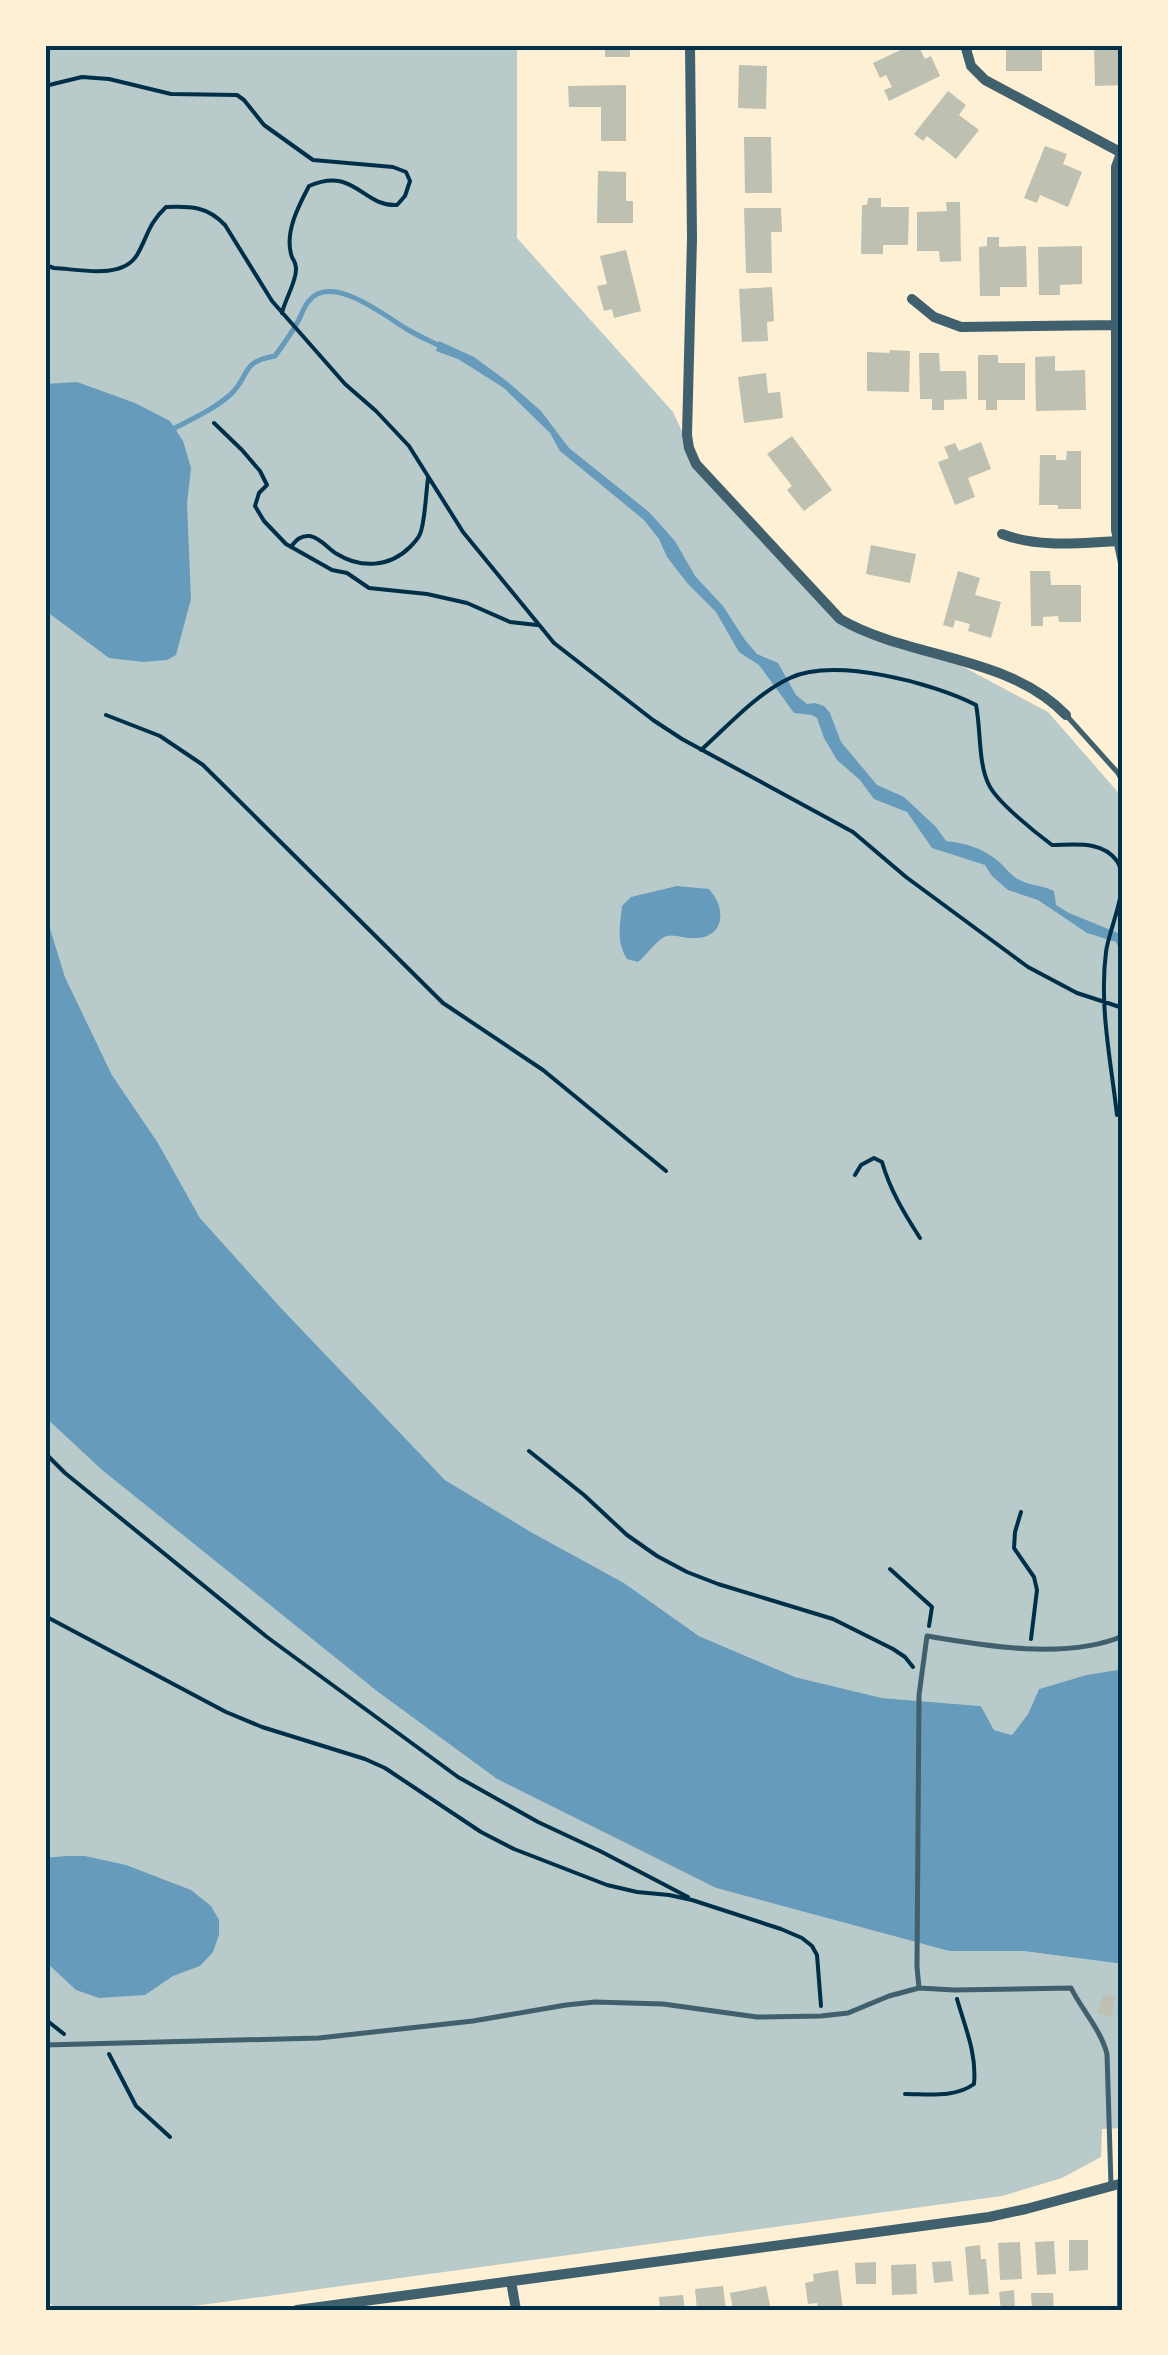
<svg xmlns="http://www.w3.org/2000/svg" width="1168" height="2355" font-family="Inter,sans-serif">
  <style>
    .green { fill: #b9caca }
    .water { fill: #669bbc }
    .lines { fill: none; stroke-linecap: round; stroke-linejoin: round }
    .stream { stroke: #669bbc; stroke-width: 5 }
    .building { fill: #bec0b2 }
    .path { stroke: #003049; stroke-width: 4 }
    .service { stroke: #3f606c; stroke-width: 5 }
    .minor { stroke: #3f606c; stroke-width: 10 }
    .neatline { fill: none; stroke: #003049; stroke-width: 4 }
  </style>
  <rect width="100%" height="100%" fill="#fdf0d5"/>
  <path class="green" d="M45,45H517V238L673,412L697,464L830,610L862,632L939,654L1048,712L1123,798V1669L1086,1675L1039,1689L1028,1714L1012,1735L994,1730L981,1706L882,1698L795,1677L699,1636L624,1583L531,1532L445,1480L282,1309L200,1218L158,1143L112,1075L65,977L45,912Z
    M45,1417L102,1470L378,1692L497,1779L716,1888L949,1951H1023L1123,1964V2128L1102,2129L1101,2157L1062,2178L1002,2196L165,2310H57L45,2299Z"/>
  <path class="water" d="M439,341L474,357L508,382L541,411L569,448L649,512L675,541L695,576L723,606L745,640L757,654L778,663L796,695L807,704L815,703L824,706L830,713L841,742L877,785L904,797L936,827L946,841C965,843 983,848 998,861C1004,866 1010,874 1016,878C1028,886 1042,885 1054,891L1056,905L1069,913L1123,935V957L1116,942L1087,933L1038,900L1008,890L992,876L985,865L932,848L907,812L874,799L860,780L837,760L824,738L817,718L812,715L794,713L759,665L739,652L716,612L688,584L667,557L659,539L644,520L560,451L550,433L504,388L458,359L436,351Z
    M77,382L135,403L170,421L183,441L191,468L187,504L191,599L176,655L167,660L143,662L109,658L50,614L45,606V384Z
    M677,886L709,889C728,910 724,940 691,938C683,938 675,934 667,936C658,938 646,956 638,962L627,959C616,941 620,926 622,906L631,897Z
    M45,912L65,977L112,1075L158,1143L200,1218L282,1309L445,1480L531,1532L624,1583L699,1636L795,1677L882,1698L981,1706L994,1730L1012,1735L1028,1714L1039,1689L1086,1675L1123,1669V1964L1023,1951H949L716,1888L497,1779L378,1692L102,1470L45,1417Z
    M66,1856H85L126,1865L191,1890L211,1906L219,1920V1935L213,1952L200,1966L173,1976L145,1995L99,1998L76,1990L45,1961V1858Z"/>
  <g class="lines">
    <path class="stream" d="M175,428C194,418 214,409 230,395C251,376 239,362 275,356C283,345 291,334 297,323C301,317 303,308 308,302C330,272 384,315 405,328C416,335 428,340 440,346"/>
  </g>
  <path class="building" d="M588,45H630V57H605V49H589Z
    M911,45H918L925,59L931,56L940,76L889,101L884,90L892,87L886,75L880,78L873,63Z
    M995,45H1042V71H1006V50H995Z
    M1094,45H1123V85L1095,86Z
    M739,65L767,66L766,109L738,108Z
    M626,85V141H601V107H569L568,86Z
    M948,91L966,105L959,115L979,130L956,159L927,136L923,141L914,134Z
    M744,137H771L772,193H745Z
    M1045,146L1067,154L1063,164L1082,172L1068,207L1040,195L1037,203L1024,198Z
    M598,171L626,172V201H633V223H597Z
    M868,198H881V207H909L908,245H883V254H861L862,205H867Z
    M946,202H960L961,261L940,262L939,251H917V212L947,211Z
    M744,208H781L782,232H771L772,273H746Z
    M987,237H999V247L1026,246L1027,287H1000V296H980L979,247L987,246Z
    M1082,246V284L1060,285V295H1039L1038,247Z
    M626,250L641,311L614,318L612,309L604,311L597,286L607,284L600,256Z
    M772,287L774,321L767,322L768,341L742,342L739,289Z
    M890,350L910,351L909,392L867,391V352L889,353Z
    M919,353H939L940,371H966L967,399L944,400V410H932V399H920Z
    M978,355H998V363H1025V400H997V410H986V400H978Z
    M1055,356V371L1085,370L1086,410L1036,411L1035,357Z
    M766,373L768,393L780,392L783,418L744,423L738,377Z
    M792,436L832,490L804,511L787,490L792,486L767,454Z
    M981,442L991,469L968,478L975,497L955,505L938,462L949,458L944,447L955,443L959,451Z
    M1067,451H1081V509H1058V505H1039L1040,455H1056V460H1066Z
    M871,545L916,554L910,583L866,574Z
    M958,571L980,578L975,595L1001,602L991,638L968,631L970,624L955,620L953,628L943,625Z
    M1030,571H1050L1051,585H1081V622H1059L1058,616L1043,617V626H1031Z
    M1103,1994L1116,1997L1111,2017L1098,2013Z
    M1069,2240H1088V2270L1069,2271Z
    M1054,2241L1056,2274L1037,2275L1035,2242Z
    M1020,2242L1022,2279L1000,2280L998,2243Z
    M980,2245L981,2259H986L989,2294L969,2295L965,2247Z
    M951,2261L953,2281L934,2283L932,2262Z
    M876,2262V2284H856L855,2263Z
    M916,2264L917,2294L892,2295L891,2265Z
    M838,2270L843,2310H818L817,2303L808,2304L805,2283L814,2281L813,2274Z
    M723,2286L726,2310H697L695,2289Z
    M766,2286L771,2310H733L730,2293Z
    M1014,2290L1015,2309L1001,2310L999,2292Z
    M1031,2293H1053L1054,2310H1032Z
    M683,2295L685,2310H660L659,2297Z"/>
  <g class="lines">
    <path class="path" d="M45,86L82,77L109,79L171,94L237,95L244,100L264,125L313,160L393,167L406,172L410,181L405,196L397,205C362,207 355,166 309,186C299,205 285,231 291,254C293,262 295,259 296,268C297,281 285,299 282,313
      M45,265L54,268C78,269 122,280 137,255C148,236 148,224 166,207C190,206 207,206 225,225L272,301L345,384L376,411L409,446L463,532L554,643L653,720L682,739L853,832L906,877L1028,967L1077,993L1123,1008
      M214,423L242,450L260,471L267,485L259,493L255,506L264,521L286,544L332,570L347,573L369,588L427,594L467,603L510,622L537,625
      M291,547C296,540 301,535 310,536C321,538 328,549 337,554C361,569 390,567 410,547C414,543 418,539 420,534C425,523 426,492 428,478
      M106,715L160,736L203,765L443,1003L543,1070L666,1171
      M701,750C729,725 756,694 790,678C835,657 934,683 976,705C981,729 978,764 989,785C997,802 1036,833 1052,845C1074,845 1102,840 1117,861C1132,885 1109,927 1106,952C1099,1006 1111,1062 1117,1115
      M855,1175L861,1165L874,1158L882,1162C890,1190 904,1213 920,1238
      M529,1451L584,1495L627,1535L657,1556L687,1572L718,1584L833,1619L893,1649L905,1657L913,1667
      M45,1453L65,1473L267,1637L458,1777L538,1822L600,1851L688,1897
      M1021,1512L1015,1532L1014,1548L1034,1577L1037,1590L1031,1639
      M890,1569L932,1607L929,1626
      M45,1616L226,1712L262,1727L365,1759L385,1768L481,1832L514,1849L607,1885L637,1892L669,1895L692,1900L781,1929L802,1938L812,1946L817,1955L821,2006
      M45,2019L64,2034
      M109,2054L136,2106L170,2137
      M905,2094C928,2094 955,2098 974,2084C977,2054 965,2027 957,1999"/>
    <path class="service" d="M1066,715L1118,773L1123,782
      M919,1988L917,1967L919,1695L927,1636C985,1646 1067,1660 1123,1636
      M45,2045L319,2038L473,2021L566,2005L595,2002L663,2004L757,2017L821,2016L848,2013L889,1996L919,1988L954,1990L1071,1988C1082,2010 1101,2030 1107,2054L1111,2185"/>
    <path class="minor" d="M690,45L692,239L687,435L689,448L696,464L840,619C909,659 1009,655 1066,715
      M965,45L971,66L985,80L1120,152
      M1123,148L1116,167V530L1123,563
      M912,299L934,317L961,327L1115,325
      M1002,534C1039,548 1078,543 1117,541
      M1122,2184V2310
      M511,2281L516,2310
      M297,2310L989,2217L1026,2209L1123,2183"/>
  </g>
  <rect width="1168" height="2355" fill="none" stroke="#fdf0d5" stroke-width="95"/>
  <rect x="48" y="48" width="1072" height="2260" class="neatline"/>
</svg>
